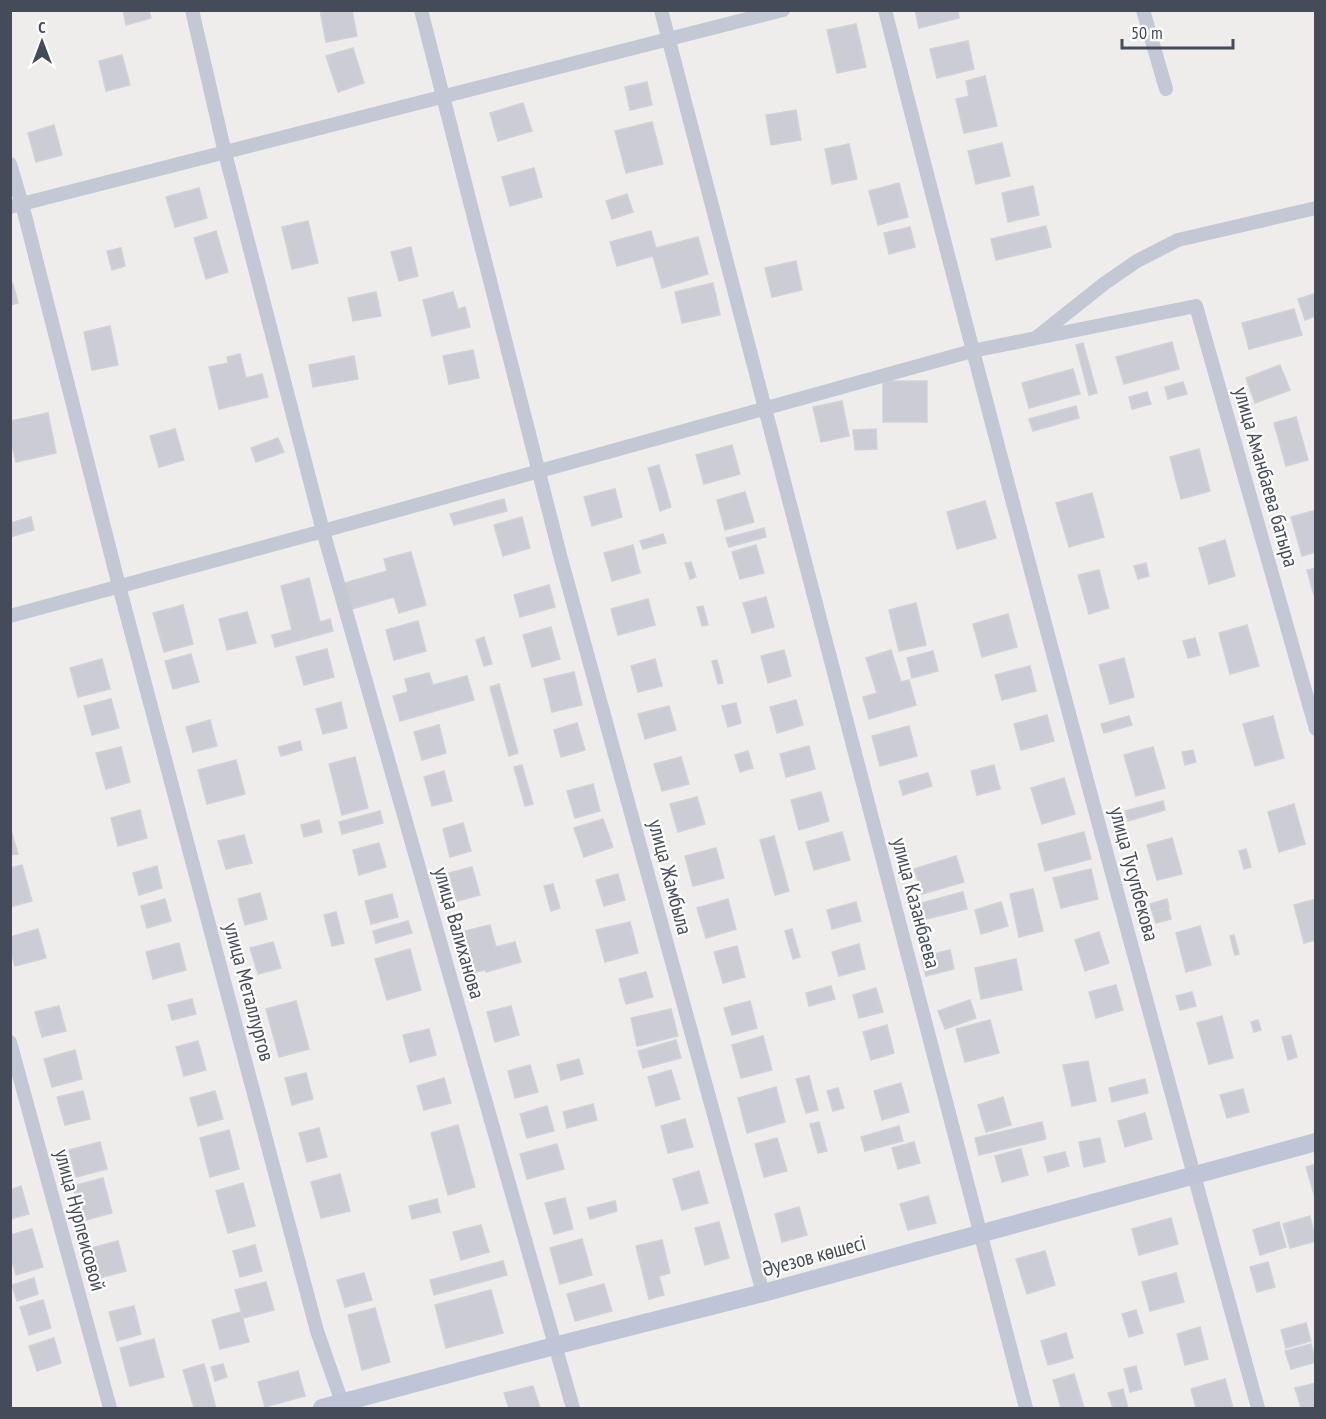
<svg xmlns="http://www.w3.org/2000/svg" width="1326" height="1419" font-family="'PT Sans Narrow',sans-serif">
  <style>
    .building { fill: #cccdd4; stroke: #d1d1d8; stroke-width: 1.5 }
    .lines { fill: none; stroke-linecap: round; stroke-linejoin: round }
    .street { stroke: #c3c8d4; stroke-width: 14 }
    .secondary { stroke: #bfc4d6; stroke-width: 18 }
    .labels { text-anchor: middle; stroke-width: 4.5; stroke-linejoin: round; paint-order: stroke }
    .street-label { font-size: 21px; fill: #454b59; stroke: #fff }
  </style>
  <rect width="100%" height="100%" fill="#efedec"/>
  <path class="building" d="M123,10H149L151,18L126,25Z
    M320,10H352L357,36L326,42Z
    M915,10H958L959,18L919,28Z
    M856,24L866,67L837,73L827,30Z
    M968,41L974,69L937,78L930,49Z
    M353,48L364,83L338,92L326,56Z
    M122,55L130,85L106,91L99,61Z
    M985,76L997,126L964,133L956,99L969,96L966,81Z
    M647,82L652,105L630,110L625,87Z
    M523,103L532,131L498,141L490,113Z
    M796,110L801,140L771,145L766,115Z
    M652,122L663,164L626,173L615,131Z
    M54,125L62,155L36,162L28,133Z
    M1002,143L1010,176L976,184L968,151Z
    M849,144L857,179L832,184L825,149Z
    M534,168L542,197L510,206L502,177Z
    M899,183L908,217L878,225L869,191Z
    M1033,186L1039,215L1008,222L1002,193Z
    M199,188L207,218L175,227L166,197Z
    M627,194L633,212L612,219L606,201Z
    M308,221L318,263L292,269L282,227Z
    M1046,226L1051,247L996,260L991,239Z
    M910,227L915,247L889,254L884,233Z
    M216,231L228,272L206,279L194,238Z
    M651,231L656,248L698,237L708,274L662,288L653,256L617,266L610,242Z
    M411,247L418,276L399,281L391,252Z
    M121,248L125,266L112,270L107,251Z
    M796,261L802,290L772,297L765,268Z
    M713,283L720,315L682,323L675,292Z
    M13,284L18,303L10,305V285Z
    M376,292L381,316L353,321L348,298Z
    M453,292L458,309L465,307L470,327L432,336L423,300Z
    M1316,293V316L1305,320L1298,299Z
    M1294,309L1302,335L1249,349L1242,323Z
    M110,326L118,365L92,370L84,332Z
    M1172,342L1179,369L1124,384L1116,357Z
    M1083,343L1097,393L1089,395L1076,345Z
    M473,350L479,378L449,384L443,356Z
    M240,354L246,378L262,374L268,397L219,409L209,367L228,363L227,357Z
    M354,356L358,379L313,387L309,365Z
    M1280,365L1290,390L1255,403L1246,378Z
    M1073,369L1080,394L1029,408L1022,383Z
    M883,381H927V422H883Z
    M1183,382L1187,394L1168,399L1165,387Z
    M1147,392L1151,404L1132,409L1129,397Z
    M842,401L849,436L821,442L813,407Z
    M1076,406L1079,418L1033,431L1029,419Z
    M48,413L56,453L16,462L10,438V421Z
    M1296,417L1308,460L1286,466L1274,423Z
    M175,429L184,460L159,467L150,436Z
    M876,429L877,449L855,450L853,430Z
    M278,438L284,452L256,462L251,448Z
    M732,445L740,474L704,484L696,455Z
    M1199,449L1210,491L1181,499L1170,457Z
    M659,465L671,507L660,511L648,468Z
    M615,489L622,517L592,526L584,497Z
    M745,492L754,522L725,530L717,500Z
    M1092,493L1104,537L1069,547L1056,503Z
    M504,499L507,511L454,525L450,514Z
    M985,501L996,538L957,549L947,512Z
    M1316,510V552L1302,556L1291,517Z
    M31,517L34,530L10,537V523Z
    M522,517L530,548L503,556L494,525Z
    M764,528L766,537L729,547L726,538Z
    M663,534L666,543L643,549L640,541Z
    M1225,540L1235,576L1209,584L1199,548Z
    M633,545L640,573L612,581L604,553Z
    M756,545L764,573L740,579L732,552Z
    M411,552L426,605L399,613L394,597L348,610L341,584L387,571L384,559Z
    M691,562L696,577L690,579L685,563Z
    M1146,563L1149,576L1138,579L1134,566Z
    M1316,568V594L1314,595L1307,570Z
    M1099,570L1109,608L1089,614L1078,575Z
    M309,578L320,622L330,619L333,631L275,647L272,635L292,630L281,586Z
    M549,585L555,607L520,617L514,595Z
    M766,597L774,627L752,633L743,603Z
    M648,599L655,625L618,635L611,609Z
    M916,603L926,645L899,651L889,610Z
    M183,605L193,644L164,652L153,613Z
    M703,606L708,625L702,626L697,607Z
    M247,612L256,643L227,650L219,619Z
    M1008,614L1017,647L982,657L973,624Z
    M418,621L426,651L394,660L386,630Z
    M1247,625L1259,666L1230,674L1219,633Z
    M551,627L560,659L532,667L523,635Z
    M484,637L492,664L484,666L476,640Z
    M1195,638L1200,655L1188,658L1183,641Z
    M327,649L334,677L304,685L296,657Z
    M784,650L791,676L768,683L761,656Z
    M891,650L901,682L909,680L916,705L869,719L863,697L877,693L866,658Z
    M933,651L938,671L912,678L907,658Z
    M191,654L199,682L173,689L165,661Z
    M1124,658L1134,697L1110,704L1099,665Z
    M102,659L110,689L78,697L70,668Z
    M655,659L662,686L638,692L631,666Z
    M717,660L723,683L718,684L712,661Z
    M1030,666L1036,691L1002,700L995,675Z
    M574,672L582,705L552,712L544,679Z
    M429,673L433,685L467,676L474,700L400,721L393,696L408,692L405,679Z
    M499,684L518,753L509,756L490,687Z
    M111,699L119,728L92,735L84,706Z
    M796,700L803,725L777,733L770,707Z
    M341,702L347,728L323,734L316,709Z
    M736,703L741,723L728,727L722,706Z
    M669,706L676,730L645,739L638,714Z
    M1047,715L1054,741L1021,750L1014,724Z
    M1129,716L1132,725L1104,733L1101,724Z
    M1273,716L1284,758L1255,766L1243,724Z
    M210,720L217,746L193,752L186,727Z
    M577,723L585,750L561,757L554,730Z
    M439,725L446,753L422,760L414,732Z
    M909,726L917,756L880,766L872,736Z
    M300,741L302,750L281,756L278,747Z
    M809,746L815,769L786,777L780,754Z
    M121,747L130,782L106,789L96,753Z
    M1153,747L1165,788L1136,796L1124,755Z
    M1193,750L1196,762L1185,765L1182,752Z
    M748,751L753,768L740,772L735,755Z
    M355,757L368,808L342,815L329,764Z
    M681,757L689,784L662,791L654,764Z
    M236,760L245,794L207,804L198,770Z
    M522,765L533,804L525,806L514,767Z
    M994,765L1000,789L977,795L971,771Z
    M444,771L452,801L432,806L424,777Z
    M928,773L932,786L903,795L899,781Z
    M1064,778L1075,814L1042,824L1031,788Z
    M593,784L600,811L575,818L567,791Z
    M821,792L829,821L799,830L791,800Z
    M697,797L705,824L678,832L670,804Z
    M1163,801L1165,810L1128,821L1125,811Z
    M1294,804L1305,844L1279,852L1268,812Z
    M140,810L147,838L118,846L111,818Z
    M380,811L383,823L342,834L339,822Z
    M603,819L613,847L584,857L574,828Z
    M319,820L322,832L304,837L301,825Z
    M463,823L471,851L450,857L443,829Z
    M10,827L18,854L10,855Z
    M842,832L850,860L814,870L806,842Z
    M1084,832L1091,859L1045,871L1038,844Z
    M244,835L252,863L226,869L218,841Z
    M774,836L789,891L775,895L760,840Z
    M1172,838L1182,874L1157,880L1147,845Z
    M379,843L386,867L359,875L353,850Z
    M716,848L724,878L693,886L685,856Z
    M1246,849L1251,867L1244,869L1239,851Z
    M956,856L964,882L922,894L914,869Z
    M22,865L32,901L10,907V868Z
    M157,866L162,888L139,895L133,873Z
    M472,867L480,895L457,901L449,873Z
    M1091,869L1098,899L1061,908L1053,878Z
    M618,874L625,900L604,906L596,880Z
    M553,884L560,908L551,911L544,886Z
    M1033,889L1043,931L1019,937L1010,894Z
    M963,892L967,909L914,922L910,906Z
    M260,893L267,919L245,925L238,899Z
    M392,894L398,917L371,924L365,901Z
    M165,899L171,921L147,928L141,906Z
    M728,899L736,929L706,938L697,908Z
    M1167,899L1169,907L1152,912L1150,904Z
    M1316,899V940L1304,943L1294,905Z
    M856,902L861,921L832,929L827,910Z
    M1001,902L1008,926L981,934L975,910Z
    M1168,907L1171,919L1156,923L1152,912Z
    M336,912L344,943L332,946L324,915Z
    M408,921L412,933L376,943L373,931Z
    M630,922L638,953L605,962L596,930Z
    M490,925L496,947L515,942L521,962L486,972L485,970L472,973L461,932Z
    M1200,926L1211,965L1186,972L1176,933Z
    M38,929L46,958L15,966L10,948V937Z
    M792,929L800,957L793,959L785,931Z
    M1099,932L1109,963L1085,971L1075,940Z
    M1234,935L1239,954L1235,955L1230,936Z
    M273,942L281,968L258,974L250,948Z
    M179,943L186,970L153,979L146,952Z
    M859,944L865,969L839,976L832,952Z
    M737,946L745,977L723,983L714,952Z
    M410,949L421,990L387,1000L375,959Z
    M950,950L954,969L926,976L921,957Z
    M1016,959L1022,990L981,999L975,968Z
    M646,972L653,997L626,1004L619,979Z
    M1116,985L1123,1010L1096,1018L1089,992Z
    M831,986L835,999L809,1006L806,993Z
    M876,988L883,1012L859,1018L853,995Z
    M1192,992L1196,1006L1180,1010L1176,996Z
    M192,999L196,1014L172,1020L168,1005Z
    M970,1000L976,1018L945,1029L938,1011Z
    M296,1001L309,1049L279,1057L266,1009Z
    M750,1001L757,1028L732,1035L724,1008Z
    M59,1006L66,1031L42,1037L35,1012Z
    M511,1006L519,1035L495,1042L487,1012Z
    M671,1009L678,1036L637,1046L631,1018Z
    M1222,1016L1233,1058L1209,1064L1197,1023Z
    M990,1020L999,1053L965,1062L956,1029Z
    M1258,1020L1261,1030L1254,1032L1251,1022Z
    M887,1025L894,1053L871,1060L863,1032Z
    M429,1029L436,1055L410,1062L403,1035Z
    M1291,1035L1297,1057L1288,1060L1282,1037Z
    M763,1036L772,1070L741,1078L732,1045Z
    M676,1040L681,1058L643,1068L638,1051Z
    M198,1041L206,1070L184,1076L176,1047Z
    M75,1050L82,1079L52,1087L44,1059Z
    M579,1059L583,1074L561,1080L557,1065Z
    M1088,1061L1096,1101L1072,1106L1063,1065Z
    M530,1065L538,1092L515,1098L508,1071Z
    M671,1070L680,1099L656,1106L648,1077Z
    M306,1073L313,1099L292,1105L285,1078Z
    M809,1076L818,1110L806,1113L796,1079Z
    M444,1078L451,1103L424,1110L417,1086Z
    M1145,1079L1148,1093L1112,1102L1109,1088Z
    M901,1083L909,1112L882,1120L874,1091Z
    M776,1087L785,1122L747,1133L738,1098Z
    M838,1088L844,1108L833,1111L827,1091Z
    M1243,1089L1249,1112L1227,1118L1220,1095Z
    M83,1091L90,1119L65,1125L57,1097Z
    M215,1091L223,1119L198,1126L190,1098Z
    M1003,1097L1011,1125L986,1132L978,1105Z
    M593,1104L597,1120L567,1128L563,1112Z
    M547,1106L554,1131L527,1138L520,1114Z
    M1145,1113L1152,1139L1125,1147L1118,1121Z
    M685,1119L693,1147L668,1153L661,1126Z
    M819,1122L827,1151L818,1153L810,1124Z
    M1042,1122L1046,1139L979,1155L975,1138Z
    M458,1125L475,1187L448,1195L431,1133Z
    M899,1126L903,1141L865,1151L861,1137Z
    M319,1128L327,1157L307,1162L299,1133Z
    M229,1130L239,1169L210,1177L200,1138Z
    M777,1138L787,1171L764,1177L755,1144Z
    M1100,1138L1105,1162L1084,1167L1079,1142Z
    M100,1142L107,1169L76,1177L69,1150Z
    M914,1142L920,1163L898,1169L892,1148Z
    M557,1144L564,1169L527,1179L520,1154Z
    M1021,1149L1028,1175L1002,1182L995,1156Z
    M1065,1152L1069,1166L1048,1172L1044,1157Z
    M1316,1164V1201L1306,1167Z
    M699,1171L708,1203L682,1210L673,1179Z
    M340,1174L350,1211L321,1218L311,1182Z
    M103,1178L112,1213L82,1221L73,1186Z
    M243,1183L255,1226L228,1233L216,1191Z
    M21,1186L29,1214L10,1219V1190Z
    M928,1196L936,1223L908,1230L900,1204Z
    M565,1198L573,1229L554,1234L545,1203Z
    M437,1199L440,1212L412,1219L409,1206Z
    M615,1201L617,1211L590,1219L587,1208Z
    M799,1207L807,1235L782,1242L775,1214Z
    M1310,1216L1316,1241L1290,1248L1283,1224Z
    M1171,1218L1178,1244L1139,1255L1132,1229Z
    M719,1222L729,1258L705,1265L695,1228Z
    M1279,1222L1286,1247L1260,1255L1253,1230Z
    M481,1225L489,1252L461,1260L453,1232Z
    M32,1229L43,1267L16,1275L10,1255V1235Z
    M582,1239L592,1275L560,1284L550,1248Z
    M662,1240L670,1273L659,1276L664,1295L649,1299L636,1246Z
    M118,1241L126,1271L99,1278L91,1248Z
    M255,1245L262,1271L240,1277L233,1251Z
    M1045,1251L1055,1285L1027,1294L1016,1259Z
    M503,1261L507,1275L434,1295L430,1280Z
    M1268,1262L1275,1287L1257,1292L1250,1267Z
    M364,1273L372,1300L345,1307L337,1280Z
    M1176,1273L1184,1302L1150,1311L1142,1282Z
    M34,1278L38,1294L17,1301L12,1285Z
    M266,1282L274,1310L243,1318L235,1290Z
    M604,1284L612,1311L575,1321L567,1294Z
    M491,1290L503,1333L446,1348L435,1305Z
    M43,1300L51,1328L29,1335L20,1307Z
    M134,1306L141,1334L117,1341L109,1312Z
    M375,1308L390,1362L362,1370L348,1315Z
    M1136,1310L1143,1333L1129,1337L1122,1314Z
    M241,1312L249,1342L220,1349L212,1320Z
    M1306,1323L1311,1341L1286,1348L1281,1330Z
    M1200,1327L1208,1359L1185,1365L1177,1334Z
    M1066,1333L1073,1358L1048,1365L1041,1341Z
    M54,1338L61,1363L37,1371L29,1346Z
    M154,1339L164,1377L130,1386L120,1348Z
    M1311,1344L1316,1362L1291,1369L1285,1351Z
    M204,1364L216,1408H194L183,1370Z
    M223,1364L227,1377L215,1381L211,1367Z
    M1136,1366L1142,1389L1130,1392L1124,1369Z
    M298,1371L305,1396L265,1407L258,1382Z
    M1074,1374L1084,1408H1061L1053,1380Z
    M1225,1379L1233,1408H1196L1191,1389Z
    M1316,1383V1408H1301L1295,1388Z
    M533,1386L540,1408H509L504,1393Z
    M1123,1389L1128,1408H1113L1108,1393Z"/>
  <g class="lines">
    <path class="street" d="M192,10L225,153L323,531L573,1408
      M421,10L560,555L763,1293
      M661,10L1026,1408
      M885,10C1004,478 1130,944 1258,1408
      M1143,10L1166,89
      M10,164L22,204L119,586L317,1331L344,1408
      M10,207L783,10
      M1037,337L1105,283L1137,261L1178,240L1316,208
      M10,616L323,531L972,351L1196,306L1316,729
      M10,1042L110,1408"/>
    <path class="secondary" d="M322,1408L554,1346L763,1293L1316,1142"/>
  </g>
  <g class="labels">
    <g class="street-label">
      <text transform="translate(1266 477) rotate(74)" y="7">улица Аманбаева батыра</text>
      <text transform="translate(1134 874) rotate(75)" y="7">улица Тусупбекова</text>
      <text transform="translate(670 877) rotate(75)" y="7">улица Жамбыла</text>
      <text transform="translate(916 903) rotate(75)" y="7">улица Казанбаева</text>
      <text transform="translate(459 933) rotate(74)" y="7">улица Валиханова</text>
      <text transform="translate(249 992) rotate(75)" y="7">улица Металлургов</text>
      <text transform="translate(80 1220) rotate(75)" y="7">улица Нурпеисовой</text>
      <text transform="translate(814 1256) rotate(-15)" y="7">Әуезов көшесі</text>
    </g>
  </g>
  <rect width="1326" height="1419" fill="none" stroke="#454b59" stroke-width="24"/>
  <g transform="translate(42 42)" stroke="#ffffff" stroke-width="4.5" paint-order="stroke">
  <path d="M0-4.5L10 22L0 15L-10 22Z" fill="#454b59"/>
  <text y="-9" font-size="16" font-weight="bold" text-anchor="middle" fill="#454b59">С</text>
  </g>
  <path d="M1122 39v9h111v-9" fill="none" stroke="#454b59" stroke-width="3"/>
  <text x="1131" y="39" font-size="18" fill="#454b59" stroke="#ffffff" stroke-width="4.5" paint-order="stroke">50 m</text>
</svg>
